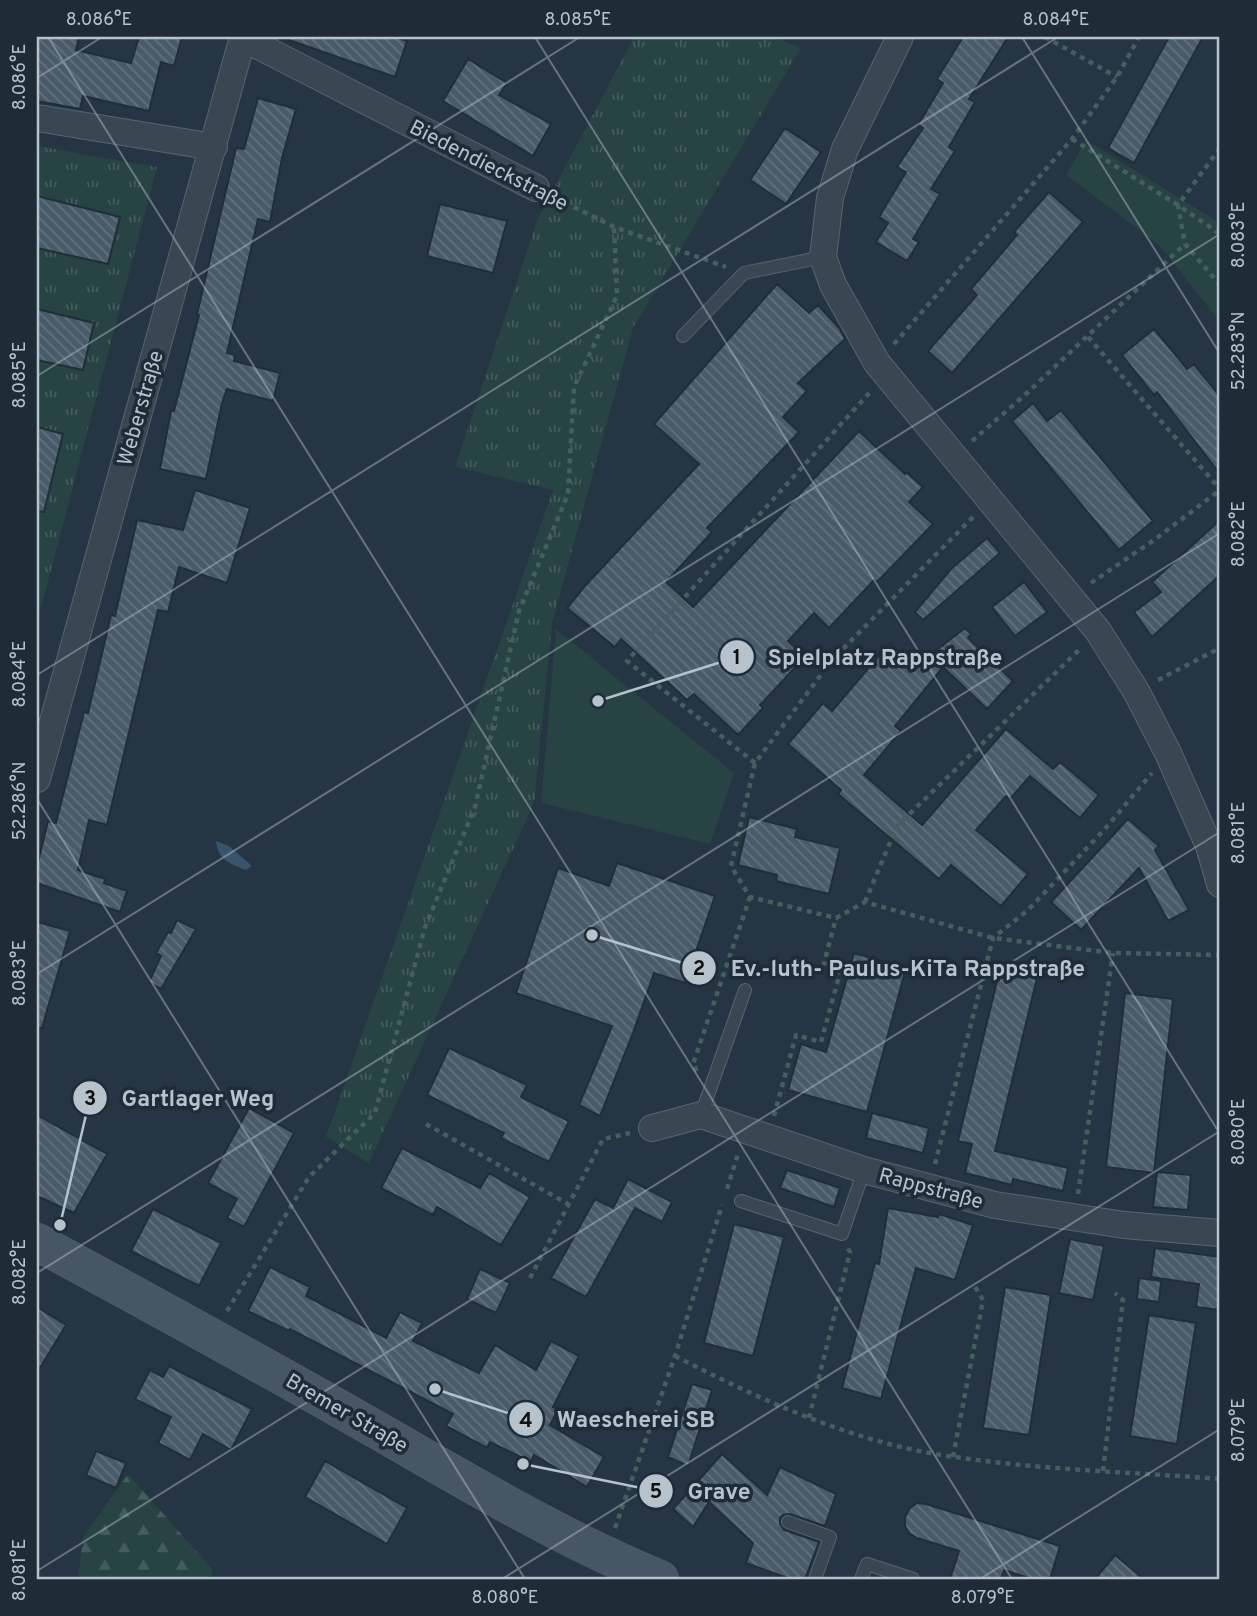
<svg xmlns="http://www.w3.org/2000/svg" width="1257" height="1616" font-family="Overpass,sans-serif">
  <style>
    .grass { fill: url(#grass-tufts) }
    .forest { fill: url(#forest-firs) }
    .park { fill: #274343 }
    .water { fill: #38546b }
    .building { fill: url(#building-back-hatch); stroke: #202e39; stroke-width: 2 }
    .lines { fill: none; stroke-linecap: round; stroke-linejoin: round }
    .service-casing { stroke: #57656f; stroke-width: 14 }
    .minor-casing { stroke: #57656f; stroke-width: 28 }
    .secondary-casing { stroke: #57656f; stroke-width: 38 }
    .path { stroke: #455f5f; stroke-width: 4.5; stroke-dasharray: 5 5; stroke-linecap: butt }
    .service { stroke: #394752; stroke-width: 12 }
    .minor { stroke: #394752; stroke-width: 26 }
    .secondary { stroke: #475665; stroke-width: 37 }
    .ticks { fill: none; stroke: #b6c2cc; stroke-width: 2; stroke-opacity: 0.45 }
    .labels { text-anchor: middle; stroke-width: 7; stroke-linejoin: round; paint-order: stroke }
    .street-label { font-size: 21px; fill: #b6c2cc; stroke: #1e2c37 }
    .leader { fill: none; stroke: #b6c2cc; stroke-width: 2.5 }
    .callout-dot { fill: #b6c2cc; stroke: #1e2c37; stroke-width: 2.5 }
    .mark-label { font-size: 21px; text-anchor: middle; font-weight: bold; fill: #111 }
    .callout-label { font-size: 23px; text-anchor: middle; font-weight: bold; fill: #b6c2cc; stroke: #1e2c37; stroke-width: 7; stroke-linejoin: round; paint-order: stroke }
    .neatline { fill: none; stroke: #b6c2cc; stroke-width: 2.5 }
    .ticks-label { font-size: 18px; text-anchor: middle; fill: #b6c2cc }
  </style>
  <defs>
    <pattern id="grass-tufts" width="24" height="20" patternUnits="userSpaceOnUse" patternTransform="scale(1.75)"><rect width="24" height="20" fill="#274343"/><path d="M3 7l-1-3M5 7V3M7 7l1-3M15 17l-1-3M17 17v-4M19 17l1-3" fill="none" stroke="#445c5d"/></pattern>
    <pattern id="forest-firs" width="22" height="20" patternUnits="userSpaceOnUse" patternTransform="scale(1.75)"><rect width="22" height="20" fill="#274343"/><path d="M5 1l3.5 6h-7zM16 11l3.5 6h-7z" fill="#445c5d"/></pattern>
    <pattern id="building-back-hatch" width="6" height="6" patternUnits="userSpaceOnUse" patternTransform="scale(1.75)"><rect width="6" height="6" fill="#495b69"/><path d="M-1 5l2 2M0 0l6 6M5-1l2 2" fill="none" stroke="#61717d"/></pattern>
  </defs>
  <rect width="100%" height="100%" fill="#253543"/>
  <path class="grass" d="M634,37H774L801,48L633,328L552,623L534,803L369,1163L326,1137L553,490L455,467L538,218Z
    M37,146L157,167L37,623Z"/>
  <path class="forest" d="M128,1474L213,1570L210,1579H78L83,1537Z"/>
  <path class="park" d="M1086,140L1220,223V322L1160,246L1066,175Z
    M556,629L734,773L710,844L541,803Z"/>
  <path class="water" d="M216,841L229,846L252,866L246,870C230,864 218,860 216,841Z"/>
  <path class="building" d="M37,37H79L76,50L131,63L139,37H182L174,66L161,62L149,111L83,96L80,109L37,101Z
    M289,37H395L407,41L395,77L289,40Z
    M963,37H1008L969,99L975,102L949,147L955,151L931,189L940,194L913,239L919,242L907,261L876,242L888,223L879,217L906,172L897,167L923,128L918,125L943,83L937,79Z
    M1169,37H1203L1134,163L1108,148Z
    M468,59L507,83L499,95L551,124L533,156L443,101Z
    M258,98L296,109L282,158L270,222L258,219L227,353L235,355L234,361L280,373L273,401L227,389L222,403L206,479L160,469L171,411H174L199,315L197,314L236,148L244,149Z
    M785,128L821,152L786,204L750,180Z
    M1049,192L1083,222L952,373L928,351L977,295L971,289L1017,235L1014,232Z
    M37,196L120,217L108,264L37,248Z
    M440,204L507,221L493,273L427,256Z
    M777,284L809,313L818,305L840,329L845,339L798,383L807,391L783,417L799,432L707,528L712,532L666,582L693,607L859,431L905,474L906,472L923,487L909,502L933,524L877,582L874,580L829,628L814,613L788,641L805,657L760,705L763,708L738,735L694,694L687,700L621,639L615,647L567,608L584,587L699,464L654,424Z
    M37,309L94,323L83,370L37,360Z
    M1154,329L1187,369L1194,364L1220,396V474L1157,392L1154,395L1122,355Z
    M1033,403L1047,421L1061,410L1153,521L1119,550L1012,421Z
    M37,427L63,434L44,512L37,511Z
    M195,490L250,508L227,583L179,567L168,612L158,610L107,825L89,820L78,870L105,879L104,883L127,891L120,912L37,883V866L48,821L56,823L84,712L88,713L111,615L115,616L137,520L183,530Z
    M1220,520V575L1152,637L1134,612L1161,592L1152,582Z
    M987,538L1000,553L923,620L915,612L951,569Z
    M1024,582L1047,612L1015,636L992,607Z
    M965,628L971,634L968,638L1013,681L987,709L943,667L895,726L901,731L864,775L922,825L1006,729L1053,769L1060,762L1099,795L1080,818L1030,776L1010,799L1006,796L976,830L1028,874L1001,906L951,865L939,879L838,794L841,790L788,744L823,703L832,711L890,643L912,669Z
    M749,817L797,829L795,837L840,848L829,894L776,881L777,875L738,865Z
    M1128,819L1159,846L1155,850L1189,910L1168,921L1139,868L1081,930L1051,902Z
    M617,863L715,896L685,983L654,973L633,1033L600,1116L579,1105L612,1026L516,993L558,868L609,886Z
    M177,920L196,929L161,989L149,982L161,956L156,953L168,932L171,933Z
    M37,922L70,931L42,1028L37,1027Z
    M854,953L906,968L867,1112L788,1090L801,1044L826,1052Z
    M1000,969L1037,978L995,1151L1068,1168L1063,1191L1013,1179L1012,1185L965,1173L972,1144L958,1141Z
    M1125,993L1173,999L1154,1173L1106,1167Z
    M449,1048L527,1085L521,1097L569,1121L549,1162L501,1138L504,1133L427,1095Z
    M249,1108L294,1133L244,1227L227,1218L237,1199L208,1183Z
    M872,1113L929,1128L923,1153L866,1138Z
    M37,1115L107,1154L74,1213L37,1196Z
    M402,1148L480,1188L489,1173L530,1197L501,1245L437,1207L433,1215L381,1188Z
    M787,1170L840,1188L834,1207L780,1188Z
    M1157,1172L1191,1175L1188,1210L1153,1207Z
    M628,1179L672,1202L662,1222L635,1208L586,1297L551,1278L595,1199L613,1208Z
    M888,1208L938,1217L939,1214L973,1225L955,1280L916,1268L881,1399L842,1388L875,1263L879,1264Z
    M153,1209L221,1243L199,1286L131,1251Z
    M734,1224L784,1237L753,1356L704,1343Z
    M1070,1239L1104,1246L1093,1300L1059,1293Z
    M1155,1248L1220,1257V1310L1196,1307L1199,1284L1151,1277Z
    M270,1267L310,1287L306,1296L386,1338L400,1312L422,1323L413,1341L479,1373L495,1345L536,1370L551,1341L579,1356L553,1407L558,1409L550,1425L604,1457L587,1487L534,1455L531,1462L490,1442L487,1448L446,1426L453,1414L290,1329L289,1331L248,1311Z
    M480,1269L510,1283L496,1313L467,1299Z
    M1139,1278L1161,1281L1159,1302L1137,1299Z
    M1005,1287L1051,1295L1029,1435L983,1428Z
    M37,1307L66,1325L37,1373Z
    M1149,1315L1196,1323L1177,1444L1130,1436Z
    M169,1366L252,1409L231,1450L203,1434L190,1460L158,1443L171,1417L135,1399L150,1370L163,1377Z
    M692,1384L712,1390L688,1466L668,1457Z
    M96,1451L126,1463L116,1488L86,1475Z
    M722,1454L767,1495L780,1467L836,1494L825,1526L790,1514L783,1515L780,1518V1524L784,1530L819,1542L805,1579H790L746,1563L753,1543L709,1502L693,1527L673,1509Z
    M325,1461L407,1508L387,1544L305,1497Z
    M917,1503L926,1504L1060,1546L1050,1579H1032L1004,1570L1001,1579H950L959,1551L917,1538L909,1533L905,1526V1517L910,1508Z
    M1115,1555L1144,1579H1095Z"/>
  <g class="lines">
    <defs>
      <path id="service" d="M683,336L744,273L823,257
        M701,1115L745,990
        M741,1201L842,1234L864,1170
        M788,1522L830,1537L815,1579
        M861,1579L867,1564L913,1579"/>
      <path id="minor" d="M900,37L845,149L830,198L823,257L833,285L877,363L1098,631L1136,691L1168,753L1209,846L1220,884
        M243,38L536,188
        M37,118L214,147
        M37,779L243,37
        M652,1128L701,1115L864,1170L995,1205L1124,1225L1220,1233"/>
      <path id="secondary" d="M37,1242C150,1303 263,1365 375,1429C468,1482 560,1538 660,1579"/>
    </defs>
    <use href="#service" class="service-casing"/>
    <use href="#minor" class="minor-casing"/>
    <use href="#secondary" class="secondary-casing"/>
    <path class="path" d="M1045,37L1117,77
      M1072,139L1178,205L1220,234
      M1220,148L1178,205L1185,244L1220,285
      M556,198L614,227L726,267
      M1088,337L1220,489
      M894,344L1072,139L1117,77L1139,37
      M972,441L1027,393L1185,244
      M973,517L832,660L755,763L731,866L750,897L836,918L865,902L993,938L1113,953L1220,955
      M1091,583L1154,540L1220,490
      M1158,680L1220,648
      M755,763L627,661L871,391
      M865,902L897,826L1080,649
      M697,1071L693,1064L750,897
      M774,1116L796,1035L821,1042L841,969L824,963L836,918
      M426,1124L568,1204
      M935,1164L993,938L1028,910L1104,830L1152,773
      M727,1189L739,1151
      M1078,1194L1113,953
      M530,1278L603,1139L630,1133
      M227,1311L309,1177L375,1113L425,927L475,807L519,611L568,494L574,387L617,296L614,227
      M675,1356C763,1401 856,1444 955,1457C1043,1470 1132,1472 1220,1479
      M809,1418L850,1252L848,1248
      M953,1457L983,1300L974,1285
      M1103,1471L1123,1300L1115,1293
      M615,1528L675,1356L722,1205"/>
    <use href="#service" class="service"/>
    <use href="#minor" class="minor"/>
    <use href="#secondary" class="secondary"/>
  </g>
  <path class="ticks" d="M48,37L1012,1579M535,37L1220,1134M1022,37L1220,354M37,78L102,37M37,376L580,37M37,675L1058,37M37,799L525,1579M37,974L1220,234M37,1273L1220,533M37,1571L1220,832M37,1578V1579M502,1579L1220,1131M980,1579L1220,1429"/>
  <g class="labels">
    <g class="street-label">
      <text transform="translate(489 165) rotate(27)" y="7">Biedendieckstraße</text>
      <text transform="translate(140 408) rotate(-74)" y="7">Weberstraße</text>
      <text transform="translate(931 1188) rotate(15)" y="7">Rappstraße</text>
      <text transform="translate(347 1413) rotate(30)" y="7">Bremer Straße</text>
    </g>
  </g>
  <path class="leader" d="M598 701L737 657M592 935L699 968M60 1225L90 1098M435 1389L526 1419M523 1464L656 1491"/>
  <g class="callout-dot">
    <circle cx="598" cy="701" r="7"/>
    <circle cx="592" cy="935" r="7"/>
    <circle cx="60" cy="1225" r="7"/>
    <circle cx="435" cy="1389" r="7"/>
    <circle cx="523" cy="1464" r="7"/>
    <circle cx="737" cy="657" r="18"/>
    <circle cx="699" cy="968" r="18"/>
    <circle cx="90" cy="1098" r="18"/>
    <circle cx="526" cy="1419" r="18"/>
    <circle cx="656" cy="1491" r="18"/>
  </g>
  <g class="mark-label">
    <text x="737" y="664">1</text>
    <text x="699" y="975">2</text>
    <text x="90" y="1105">3</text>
    <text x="526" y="1427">4</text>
    <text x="656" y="1498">5</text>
  </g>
  <g class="callout-label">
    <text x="885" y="665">Spielplatz Rappstraße</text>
    <text x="908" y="976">Ev.-luth- Paulus-KiTa Rappstraße</text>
    <text x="198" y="1106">Gartlager Weg</text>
    <text x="636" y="1427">Waescherei SB</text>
    <text x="719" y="1499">Grave</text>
  </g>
  <rect width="1257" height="1616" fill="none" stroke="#1e2c37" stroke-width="77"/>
  <rect x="38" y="38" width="1180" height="1540" class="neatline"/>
  <g class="ticks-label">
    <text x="99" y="25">8.086°E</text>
    <text x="578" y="25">8.085°E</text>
    <text x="1056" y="25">8.084°E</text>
    <text transform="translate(19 77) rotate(-90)" y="6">8.086°E</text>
    <text transform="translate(1238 235) rotate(-90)" y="6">8.083°E</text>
    <text transform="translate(1238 351) rotate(-90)" y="6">52.283°N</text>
    <text transform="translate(19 375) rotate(-90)" y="6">8.085°E</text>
    <text transform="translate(1238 534) rotate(-90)" y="6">8.082°E</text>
    <text transform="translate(19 674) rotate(-90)" y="6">8.084°E</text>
    <text transform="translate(19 801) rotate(-90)" y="6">52.286°N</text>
    <text transform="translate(1238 833) rotate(-90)" y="6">8.081°E</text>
    <text transform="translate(19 973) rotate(-90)" y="6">8.083°E</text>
    <text transform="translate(1238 1132) rotate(-90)" y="6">8.080°E</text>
    <text transform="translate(19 1272) rotate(-90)" y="6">8.082°E</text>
    <text transform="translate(1238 1430) rotate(-90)" y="6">8.079°E</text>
    <text transform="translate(19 1570) rotate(-90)" y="6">8.081°E</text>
    <text x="505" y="1603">8.080°E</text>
    <text x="983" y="1603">8.079°E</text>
  </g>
</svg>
